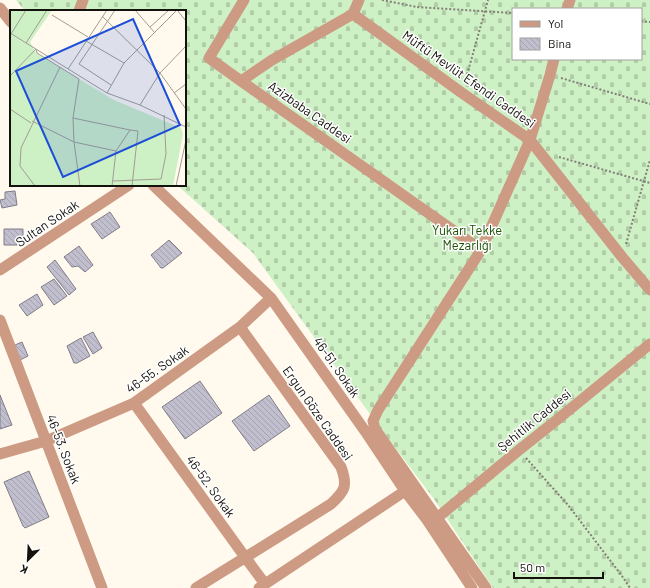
<svg xmlns="http://www.w3.org/2000/svg" width="650" height="588" font-family="Barlow,sans-serif">
  <style>
    .cemetery { fill: url(#cemetery-stones); fill-rule: evenodd }
    .building { fill: url(#building-back-hatch); stroke: #7f7d8a }
    .lines { fill: none; stroke-linecap: round; stroke-linejoin: round }
    .path { stroke: #837f77; stroke-width: 2; stroke-dasharray: 2 2; stroke-linecap: butt }
    .minor { stroke: #cd9b83; stroke-width: 11 }
    .labels { text-anchor: middle; stroke-width: 3; stroke-linejoin: round; paint-order: stroke }
    .street-label { font-size: 13px; fill: #14120d; stroke: #fff }
    .park-label { font-size: 13px; fill: #195300; stroke: #fff }
    .inset-road { fill: none; stroke: #a19d94; stroke-width: 1 }
    .view { fill: #1d4ed8; fill-opacity: 0.15; stroke: #1d4ed8; stroke-width: 2 }
    .inset-edge { fill: none; stroke: #14120d; stroke-width: 2 }
  </style>
  <defs>
    <pattern id="cemetery-stones" width="16" height="16" patternUnits="userSpaceOnUse"><rect width="16" height="16" fill="#cef0c5"/><path d="M2 7V4a2 2 0 0 1 4 0v3zM10 15v-3a2 2 0 0 1 4 0v3z" fill="#b0cda8"/></pattern>
    <pattern id="building-back-hatch" width="6" height="6" patternUnits="userSpaceOnUse"><rect width="6" height="6" fill="#c1bfcd"/><path d="M-1 5l2 2M0 0l6 6M5-1l2 2" fill="none" stroke="#a5a3af"/></pattern>
  </defs>
  <rect width="100%" height="100%" fill="#fff9ee"/>
  <path class="cemetery" d="M16,0H650V588H493L434,499L375,421L253,253L177,185H185V11H25ZM513,9H641V59H513Z"/>
  <path class="building" d="M15,191L17,205L2,208L0,200L5,199V192Z
    M110,212L120,227L102,239L91,224Z
    M4,229H23V245H4Z
    M169,240L182,253L163,268H161L151,255Z
    M79,246L93,265L85,272L78,266L72,267L64,257Z
    M55,260L76,289L69,295L47,267Z
    M54,279L67,296L54,305L41,287Z
    M37,294L43,305L27,316L19,305Z
    M93,332L102,348L93,354L83,337Z
    M81,338L90,356L77,363H74L67,346Z
    M22,342L28,356L20,360L8,348Z
    M200,381L222,413L185,439L162,407Z
    M0,395L12,425L0,429Z
    M269,395L290,426L254,451L232,421Z
    M29,471L49,517L25,528L23,526L4,482Z"/>
  <g class="lines">
    <path class="path" d="M382,0L417,7L513,13
      M641,21L650,22
      M561,78L650,104
      M465,82L488,0
      M559,157L650,183
      M626,244L650,160
      M526,458L568,505L622,576L630,588"/>
    <path class="minor" d="M359,0L353,14L272,60L241,81L481,250
      M0,8L11,22
      M567,9L570,0
      M79,11L83,0
      M353,14L462,93L530,140L622,257L650,290
      M241,81L209,58L244,0
      M153,185L271,298L365,431L405,491L427,520L472,588
      M0,270L129,185
      M0,320L102,588
      M134,403L245,557L265,584
      M0,454L46,441L134,403L240,327L271,298
      M437,518L519,450L553,423L650,344
      M196,588L331,504C345,491 348,486 341,467L240,327
      M259,588L405,491
      M486,588L375,429L373,421L378,410L481,250L530,140L550,75L554,59"/>
  </g>
  <g class="labels">
    <g class="street-label">
      <text transform="translate(469 79) rotate(35)" y="5">Müftü Mevlüt Efendi Caddesi</text>
      <text transform="translate(310 112) rotate(35)" y="5">Azizbaba Caddesi</text>
      <text transform="translate(47 223) rotate(-34)" y="5">Sultan Sokak</text>
      <text transform="translate(337 367) rotate(55)" y="5">46-51. Sokak</text>
      <text transform="translate(157 369) rotate(-35)" y="5">46-55. Sokak</text>
      <text transform="translate(318 413) rotate(55)" y="5">Ergun Göze Caddesi</text>
      <text transform="translate(534 420) rotate(-39)" y="5">Şehitlik Caddesi</text>
      <text transform="translate(64 449) rotate(69)" y="5">46-53. Sokak</text>
      <text transform="translate(211 486) rotate(54)" y="5">46-52. Sokak</text>
    </g>
    <g class="park-label">
      <text x="467" y="235">Yukarı Tekke<tspan x="467" dy="15">Mezarlığı</tspan></text>
    </g>
  </g>
  <g transform="translate(10 10)">
    <rect width="176" height="176" fill="#fff9ee"/>
    <path d="M0,0H42L20,32L26,43L104,90L171,118L173,124L163,176H0Z" fill="#cef0c5"/>
    <path class="inset-road" d="M125,0L145,23M167,0L176,11M42,5L78,27M92,6L150,63L130,95M140,17L159,0M0,23L97,83L130,95L176,117M1,24L16,0M76,31L114,53M16,33L37,0M176,36L150,63L176,99M58,59L97,0M0,66L26,39L27,43L69,69L63,108L64,132L70,176M101,75L69,54L105,0M97,83L114,53L167,0M164,83L176,74M0,99L21,113M63,108L120,120L106,141L102,176M22,111L64,132L106,141M120,120L128,121L122,176M103,171L151,169L156,144L154,105M25,176L10,156L11,138L50,57M166,176L176,130"/>
    <path class="view" d="M123,9L170,115L53,167L6,61Z"/>
    <rect width="176" height="176" class="inset-edge"/>
  </g>
  <rect x="512" y="8" width="130" height="52" fill="#ffffff" stroke="#a1a09e"/>
  <rect x="520" y="21" width="20" height="6" fill="#cd9b83" stroke="#a1a09e"/>
  <text x="548" y="28" font-size="12" fill="#14120d">Yol</text>
  <rect x="520" y="38" width="20" height="12" fill="url(#building-back-hatch)" stroke="#a1a09e"/>
  <text x="548" y="48" font-size="12" fill="#14120d">Bina</text>
  <g transform="translate(28 560) rotate(204)" stroke="#ffffff" stroke-width="3" paint-order="stroke">
  <path d="M0-3L7 15L0 10L-7 15Z" fill="#14120d"/>
  <text y="-6" font-size="11" font-weight="bold" text-anchor="middle" fill="#14120d">K</text>
  </g>
  <path d="M514 572v6h89v-6" fill="none" stroke="#14120d" stroke-width="2"/>
  <text x="520" y="572" font-size="12" fill="#14120d" stroke="#ffffff" stroke-width="3" paint-order="stroke">50 m</text>
</svg>
